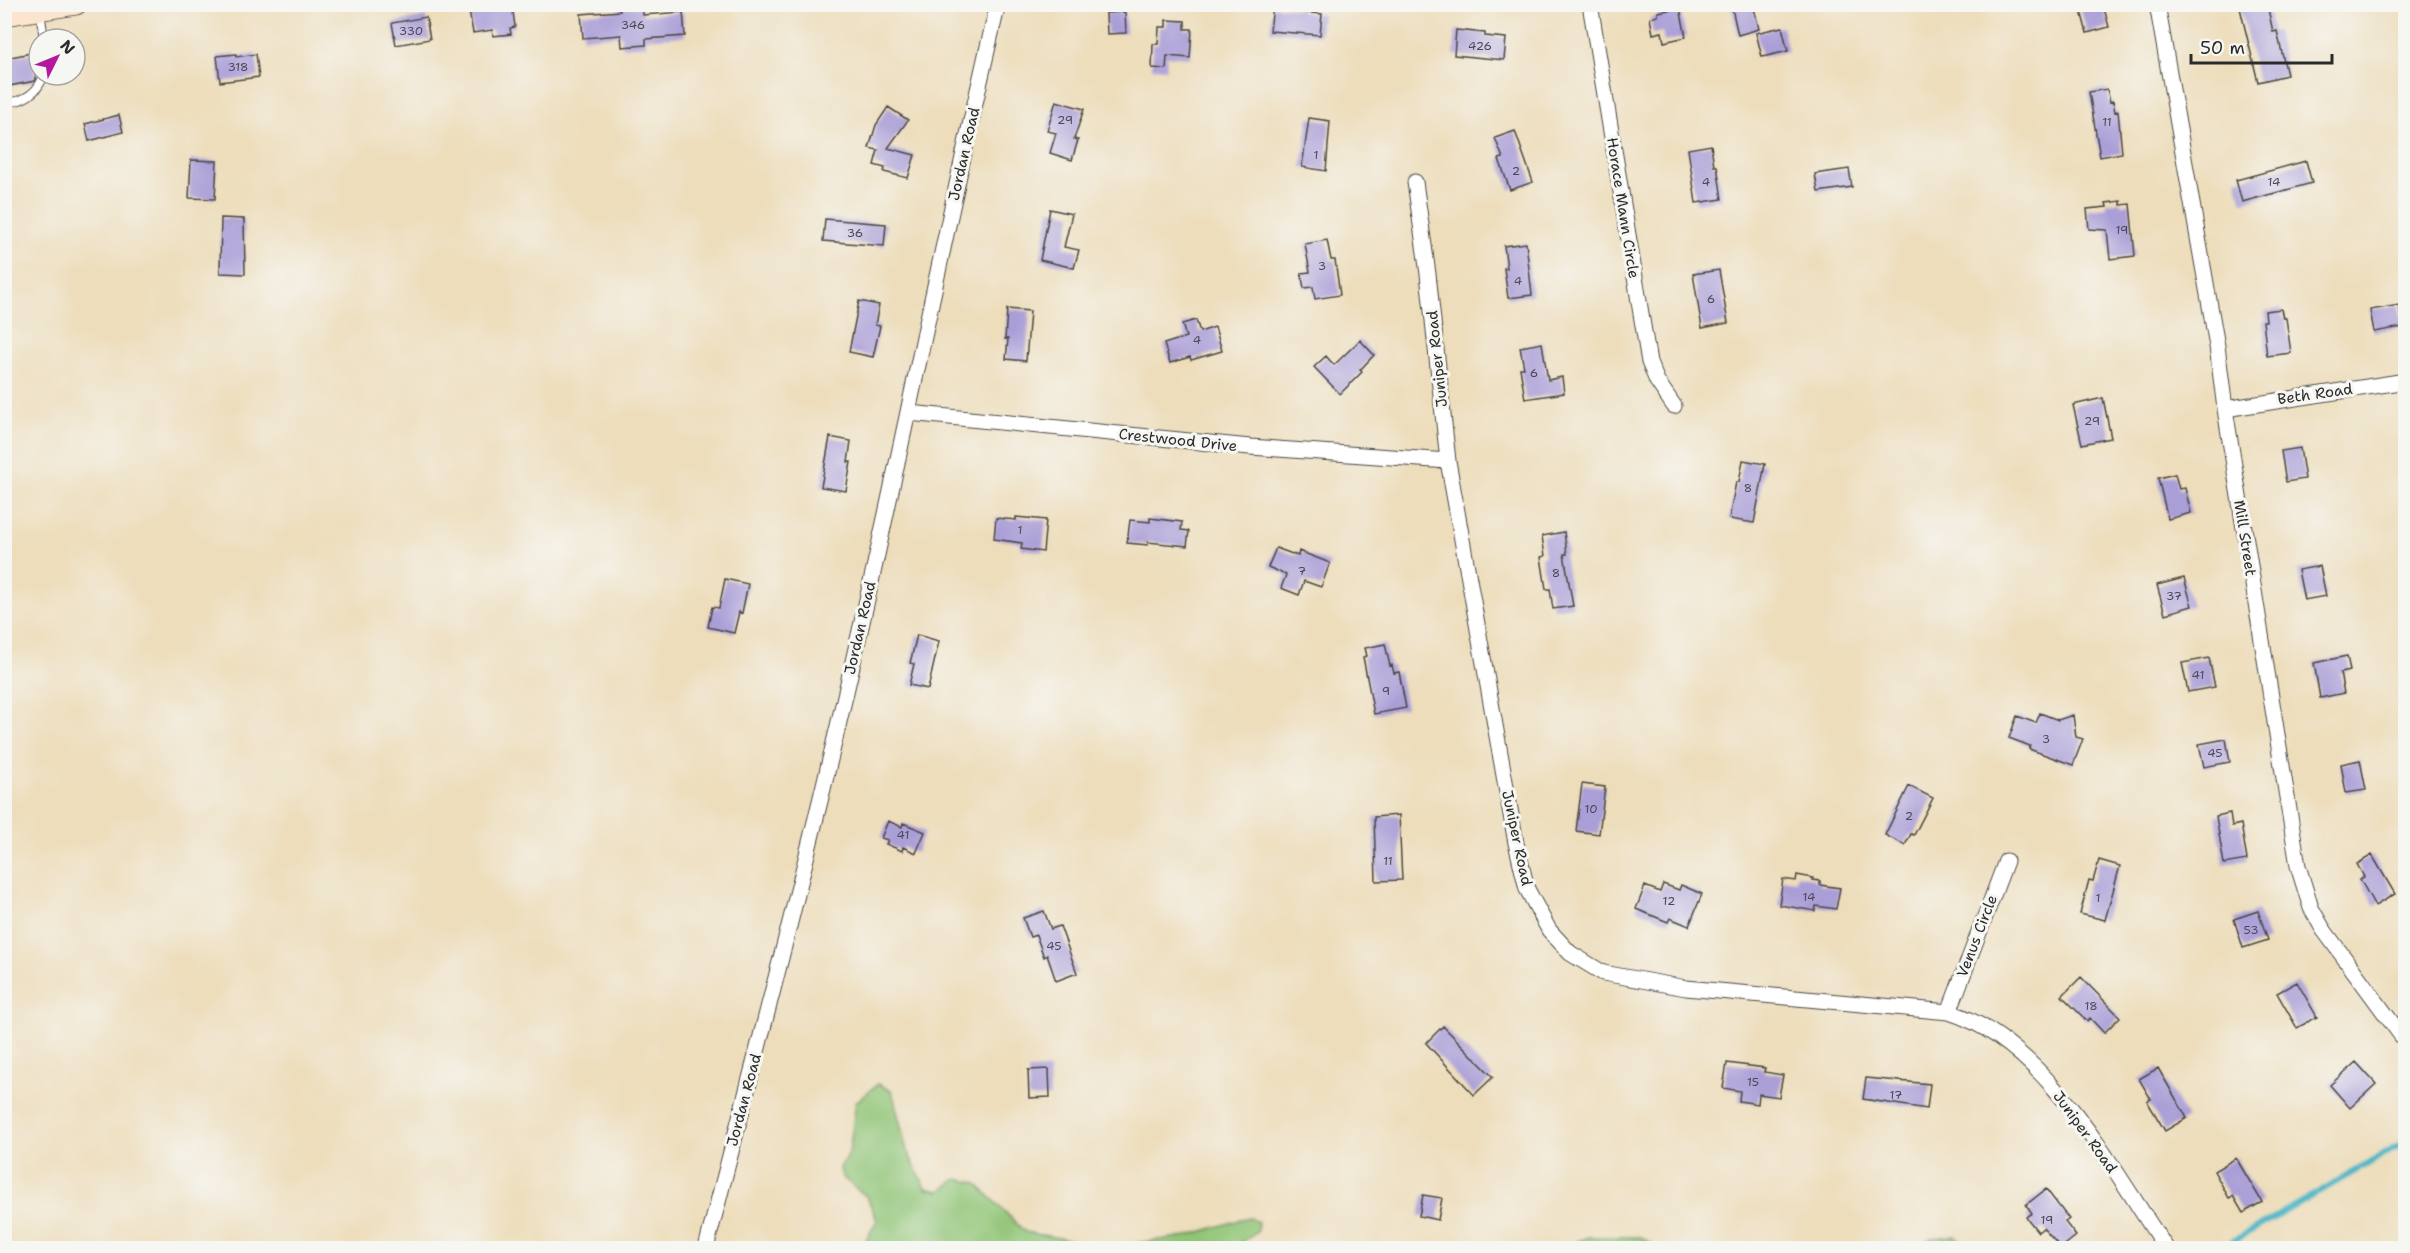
<svg xmlns="http://www.w3.org/2000/svg" width="2410" height="1253" font-family="'Shantell Sans',sans-serif">
  <style>
    .green { fill: #90c476; stroke: #5e7850; stroke-width: 1.5 }
    .lines { fill: none; stroke-linecap: round; stroke-linejoin: round }
    .stream { stroke: #47b4c4; stroke-width: 6 }
    .building { fill: #aa9ed7 }
    .service-casing { stroke: #484641; stroke-width: 10 }
    .minor-casing { stroke: #484641; stroke-width: 17 }
    .secondary-casing { stroke: #484641; stroke-width: 23 }
    .service { stroke: #fff; stroke-width: 8 }
    .minor { stroke: #fff; stroke-width: 15 }
    .secondary { stroke: #fce5cf; stroke-width: 21 }
    .labels { text-anchor: middle; stroke-width: 6; stroke-linejoin: round; paint-order: stroke }
    .number-label { font-size: 12px; fill: #4b4856 }
    .street-label { font-size: 15px; fill: #2b2b2b; stroke: #f6f6f2 }
  </style>
  <rect width="100%" height="100%" fill="#f6f6f2"/>
  <filter id="ink" filterUnits="userSpaceOnUse"><feTurbulence type="fractalNoise" baseFrequency=".0167" numOctaves="2"/><feDisplacementMap in="SourceGraphic" scale="12" xChannelSelector="R" yChannelSelector="G"/><feConvolveMatrix kernelMatrix="1 2 1 2 8 2 1 2 1" color-interpolation-filters="sRGB"/></filter>
  <filter id="wash" filterUnits="userSpaceOnUse"><feTurbulence type="fractalNoise" baseFrequency=".008" numOctaves="4" result="noise"/><feDisplacementMap in="SourceGraphic" scale="24" xChannelSelector="R" yChannelSelector="G"/><feGaussianBlur stdDeviation="1.35" result="paint"/><feColorMatrix in="noise" values="0 0 0 0 0 0 0 0 0 0 0 0 0 0 0 0 0 1.4 0 .05"/><feComposite in="paint" operator="in"/></filter>
  <g filter="url(#wash)">
    <rect width="100%" height="100%" fill="#edddbb"/>
    <path class="green" d="M878,1084L892,1091L907,1151L926,1188L939,1191L957,1179L976,1183L1025,1232L1110,1247L1187,1236L1249,1217L1258,1223L1257,1232L1234,1248H862L877,1220L867,1197L842,1177L840,1168L849,1153L856,1102Z
      M1955,1236L1970,1248H1915L1931,1238Z
      M1588,1237H1641L1658,1248H1561Z"/>
    <g class="lines">
      <path class="stream" d="M2221,1248L2406,1142"/>
    </g>
    <g id="blocks">
      <path class="building" d="M512,4L515,27L510,28L511,34L493,36L492,30L473,33L469,11Z
        M1731,4H1753L1759,29L1738,35Z
        M2079,4H2103L2109,27L2087,33Z
        M2256,4H2267L2273,32L2277,31L2287,75L2258,82L2240,8Z
        M642,6L643,15L683,12L685,36L646,39V45L622,47L621,35L583,38L581,14L620,11L619,8Z
        M1273,6L1301,9V12L1322,14L1320,35L1270,31Z
        M1680,8L1686,37L1664,42L1662,32L1653,34L1650,18L1658,16V12Z
        M1125,12L1126,33L1107,34L1106,13Z
        M426,17L430,39L396,45L392,23Z
        M1166,20L1185,21V29H1192L1190,58L1167,56L1166,69L1152,68L1153,44H1158L1159,27H1166Z
        M1782,27L1788,51L1762,57L1756,33Z
        M1456,30L1485,33V36L1506,38L1504,60L1454,55Z
        M31,53L36,79L35,81L4,87V71L8,70L6,58Z
        M236,54V57L256,54L259,77L220,82L217,56Z
        M2107,89L2110,102L2113,101L2115,112L2118,111L2122,153L2100,157L2089,92Z
        M1056,101L1084,109L1074,139L1078,140L1072,160L1050,153L1056,133L1047,131Z
        M888,107L908,120L888,148L915,155L908,178L884,172L885,168L874,165L878,150L869,148L876,125Z
        M119,115L123,132L89,141L85,124Z
        M1309,118L1330,121L1326,171L1302,167Z
        M1515,131L1533,182L1510,190L1499,159L1503,158L1495,138Z
        M1711,145L1714,166H1717L1722,199L1696,203L1688,149Z
        M191,160L217,161L215,199L189,198Z
        M2306,161L2312,183L2242,202L2236,180Z
        M1849,169L1852,187L1818,192L1815,174Z
        M2121,201V205L2130,204L2135,256L2110,259L2107,230L2089,229L2087,209L2107,207L2106,203Z
        M1050,209L1072,214L1064,247L1079,250L1074,268L1040,260Z
        M221,218L244,219L245,274L220,273Z
        M825,219L886,224L884,246L823,241Z
        M1327,240L1331,260H1335L1340,295L1315,299L1313,287L1304,288L1301,273L1310,272L1305,244Z
        M1526,243L1532,295L1508,298L1504,268H1507L1504,246Z
        M1719,270L1728,323L1702,328L1693,274Z
        M859,301L879,305L875,325L880,326L873,357L849,352Z
        M2399,305L2403,327L2374,332L2370,310Z
        M1007,309L1030,311L1026,361L1006,359L1008,339H1005Z
        M2281,309L2283,318H2286L2291,353L2267,356L2263,321H2266L2265,311Z
        M1196,320L1200,332L1215,327L1222,351L1191,360L1190,357L1170,363L1164,344L1186,337L1182,324Z
        M1360,340L1374,355L1360,370L1362,372L1340,394L1314,367L1326,356L1334,365Z
        M1542,343L1548,380L1562,377L1564,393L1525,399L1520,368H1524L1520,347Z
        M2103,398L2111,438L2082,444L2073,405Z
        M830,437L851,441L848,462H851L846,491L821,487Z
        M2300,448L2305,479L2286,482L2281,451Z
        M1743,460L1765,464L1754,523L1729,519L1736,482H1739Z
        M2175,474L2179,489L2185,488L2191,513L2168,519L2158,478Z
        M1016,517L1046,520L1043,552L1021,549L1022,543L994,539L996,518L1016,520Z
        M1150,518L1182,522L1181,530L1189,531L1187,546L1148,542V545L1127,543L1130,520L1150,522Z
        M1564,532L1567,554H1564L1573,606L1553,609L1550,589H1546L1541,557L1545,556L1542,536Z
        M1276,548L1298,556L1299,551L1330,563L1321,587L1304,581L1299,595L1281,588L1286,575L1268,567Z
        M2320,566L2326,596L2304,600L2298,570Z
        M2184,578L2192,606L2165,614L2157,585Z
        M725,579L748,584L742,613L739,612L734,633L708,627L712,607L719,608Z
        M917,635L939,641L928,689L909,685L914,664L910,663Z
        M1385,644L1390,666L1392,665L1394,673L1399,672L1406,708L1374,714L1363,657L1367,656L1365,648Z
        M2347,656L2350,671L2340,673L2344,693L2320,698L2314,663Z
        M2209,658L2215,687L2188,692L2182,663Z
        M2040,713L2058,720L2073,715L2076,737L2083,739L2073,765L2029,749L2030,746L2009,738L2017,716L2036,723Z
        M2226,739L2230,762L2204,767L2199,744Z
        M2360,760L2366,790L2346,793L2341,764Z
        M1582,784L1605,787L1599,834L1576,831Z
        M1909,786L1933,798L1914,835L1911,834L1905,845L1885,835Z
        M2230,813L2232,826L2241,824L2247,860L2224,864L2216,816Z
        M1399,815L1402,880L1376,881L1374,817Z
        M888,821L902,827L903,823L925,832L916,853L903,847L902,851L886,844L888,840L881,838Z
        M2372,855L2395,894L2375,906L2360,879L2364,877L2357,864Z
        M2099,860L2120,866L2105,920L2080,914L2089,880L2093,881Z
        M1797,875L1813,878V880L1820,881V885L1840,888L1836,909L1816,906L1815,911L1779,905L1783,879L1796,881Z
        M1663,884L1679,890L1681,885L1702,894L1689,926L1670,918L1668,922L1636,909L1645,886L1660,892Z
        M1044,911L1051,929L1060,926L1077,973L1056,981L1047,955L1044,957L1036,935L1030,937L1023,918Z
        M2258,911L2268,940L2243,948L2234,919Z
        M2081,977L2120,1017L2104,1033L2090,1018L2087,1021L2062,996Z
        M2297,982L2317,1017L2297,1028L2277,993Z
        M1443,1026L1493,1077L1474,1095L1426,1043Z
        M2356,1062L2376,1084L2350,1108L2330,1085Z
        M1727,1063L1765,1068L1764,1072L1783,1075L1779,1097L1759,1094L1758,1104L1739,1101L1740,1091L1723,1088Z
        M2158,1068L2187,1118L2165,1131L2147,1101L2151,1099L2139,1079Z
        M1049,1069L1050,1097L1029,1098L1028,1070Z
        M1866,1078L1930,1084L1927,1109L1863,1099Z
        M2236,1158L2262,1202L2243,1213L2233,1196L2229,1198L2214,1171Z
        M2046,1189L2069,1219L2065,1222L2076,1236L2061,1248L2043,1228L2038,1232L2026,1217L2032,1213L2026,1205Z
        M1423,1195L1442,1198L1438,1220L1419,1216Z"/>
    </g>
  </g>
  <g filter="url(#ink)">
    <use href="#blocks" fill-opacity="0" stroke="#484641" stroke-width="1.5"/>
    <g class="lines">
      <defs>
        <path id="service" d="M40,11L44,39
          M4,103C23,102 38,93 44,75"/>
        <path id="minor" d="M1590,4L1649,362L1657,381L1674,406
          M2157,4L2217,346L2225,409L2298,866L2311,908L2323,929L2406,1042
          M1415,182L1428,274L1448,461L1516,843L1527,889L1549,930L1570,953L1603,973L1686,988L1949,1012C2045,1041 2112,1169 2166,1248
          M2225,409L2406,381
          M909,413L1250,447L1448,461
          M1949,1012L2006,861
          M706,1248C758,1048 811,847 857,644C906,431 947,217 998,4"/>
        <path id="secondary" d="M4,15L76,4"/>
      </defs>
      <use href="#service" class="service-casing"/>
      <use href="#minor" class="minor-casing"/>
      <use href="#secondary" class="secondary-casing"/>
      <use href="#service" class="service"/>
      <use href="#minor" class="minor"/>
      <use href="#secondary" class="secondary"/>
    </g>
  </g>
  <g class="labels">
    <g class="number-label">
      <text x="633" y="29">346</text>
      <text x="411" y="35">330</text>
      <text x="1480" y="50">426</text>
      <text x="238" y="71">318</text>
      <text x="1065" y="124">29</text>
      <text x="2107" y="126">11</text>
      <text x="1316" y="159">1</text>
      <text x="1516" y="175">2</text>
      <text x="1706" y="186">4</text>
      <text x="2274" y="186">14</text>
      <text x="2122" y="234">19</text>
      <text x="855" y="237">36</text>
      <text x="1322" y="270">3</text>
      <text x="1518" y="285">4</text>
      <text x="1711" y="303">6</text>
      <text x="1197" y="344">4</text>
      <text x="1534" y="377">6</text>
      <text x="2092" y="425">29</text>
      <text x="1748" y="492">8</text>
      <text x="1020" y="534">1</text>
      <text x="1302" y="575">7</text>
      <text x="1556" y="577">8</text>
      <text x="2174" y="600">37</text>
      <text x="2198" y="679">41</text>
      <text x="1386" y="695">9</text>
      <text x="2046" y="743">3</text>
      <text x="2215" y="757">45</text>
      <text x="1591" y="813">10</text>
      <text x="1909" y="820">2</text>
      <text x="903" y="839">41</text>
      <text x="1388" y="865">11</text>
      <text x="1809" y="901">14</text>
      <text x="2098" y="902">1</text>
      <text x="1669" y="905">12</text>
      <text x="2251" y="934">53</text>
      <text x="1054" y="950">45</text>
      <text x="2091" y="1010">18</text>
      <text x="1753" y="1086">15</text>
      <text x="1896" y="1099">17</text>
      <text x="2047" y="1224">19</text>
    </g>
    <g class="street-label">
      <text transform="translate(964 154) rotate(-77)" y="5">Jordan Road</text>
      <text transform="translate(1623 208) rotate(81)" y="5">Horace Mann Circle</text>
      <text transform="translate(1437 359) rotate(-96)" y="5">Juniper Road</text>
      <text transform="translate(2315 394) rotate(-8)" y="5">Beth Road</text>
      <text transform="translate(1178 440) rotate(6)" y="5">Crestwood Drive</text>
      <text transform="translate(2245 538) rotate(81)" y="5">Mill Street</text>
      <text transform="translate(860 628) rotate(-77)" y="5">Jordan Road</text>
      <text transform="translate(1517 838) rotate(78)" y="5">Juniper Road</text>
      <text transform="translate(1977 936) rotate(-69)" y="5">Venus Circle</text>
      <text transform="translate(744 1100) rotate(-75)" y="5">Jordan Road</text>
      <text transform="translate(2085 1132) rotate(54)" y="5">Juniper Road</text>
    </g>
  </g>
  <rect width="2410" height="1253" fill="none" stroke="#f6f6f2" stroke-width="24"/>
  <g transform="translate(57 57) rotate(47)"><circle r="28" fill="#f6f6f2" stroke="#a5a5a2" stroke-width="1.5"/>
  <path d="M0-4.5L10 22L0 15L-10 22Z" fill="#b5179e"/>
  <text y="-9" font-size="16" font-weight="bold" text-anchor="middle" fill="#2b2b2b">N</text>
  </g>
  <path d="M2191 54v9h141v-9" fill="none" stroke="#2b2b2b" stroke-width="3"/>
  <text x="2200" y="54" font-size="18" fill="#2b2b2b" stroke="#f6f6f2" stroke-width="4.5" paint-order="stroke">50 m</text>
</svg>
